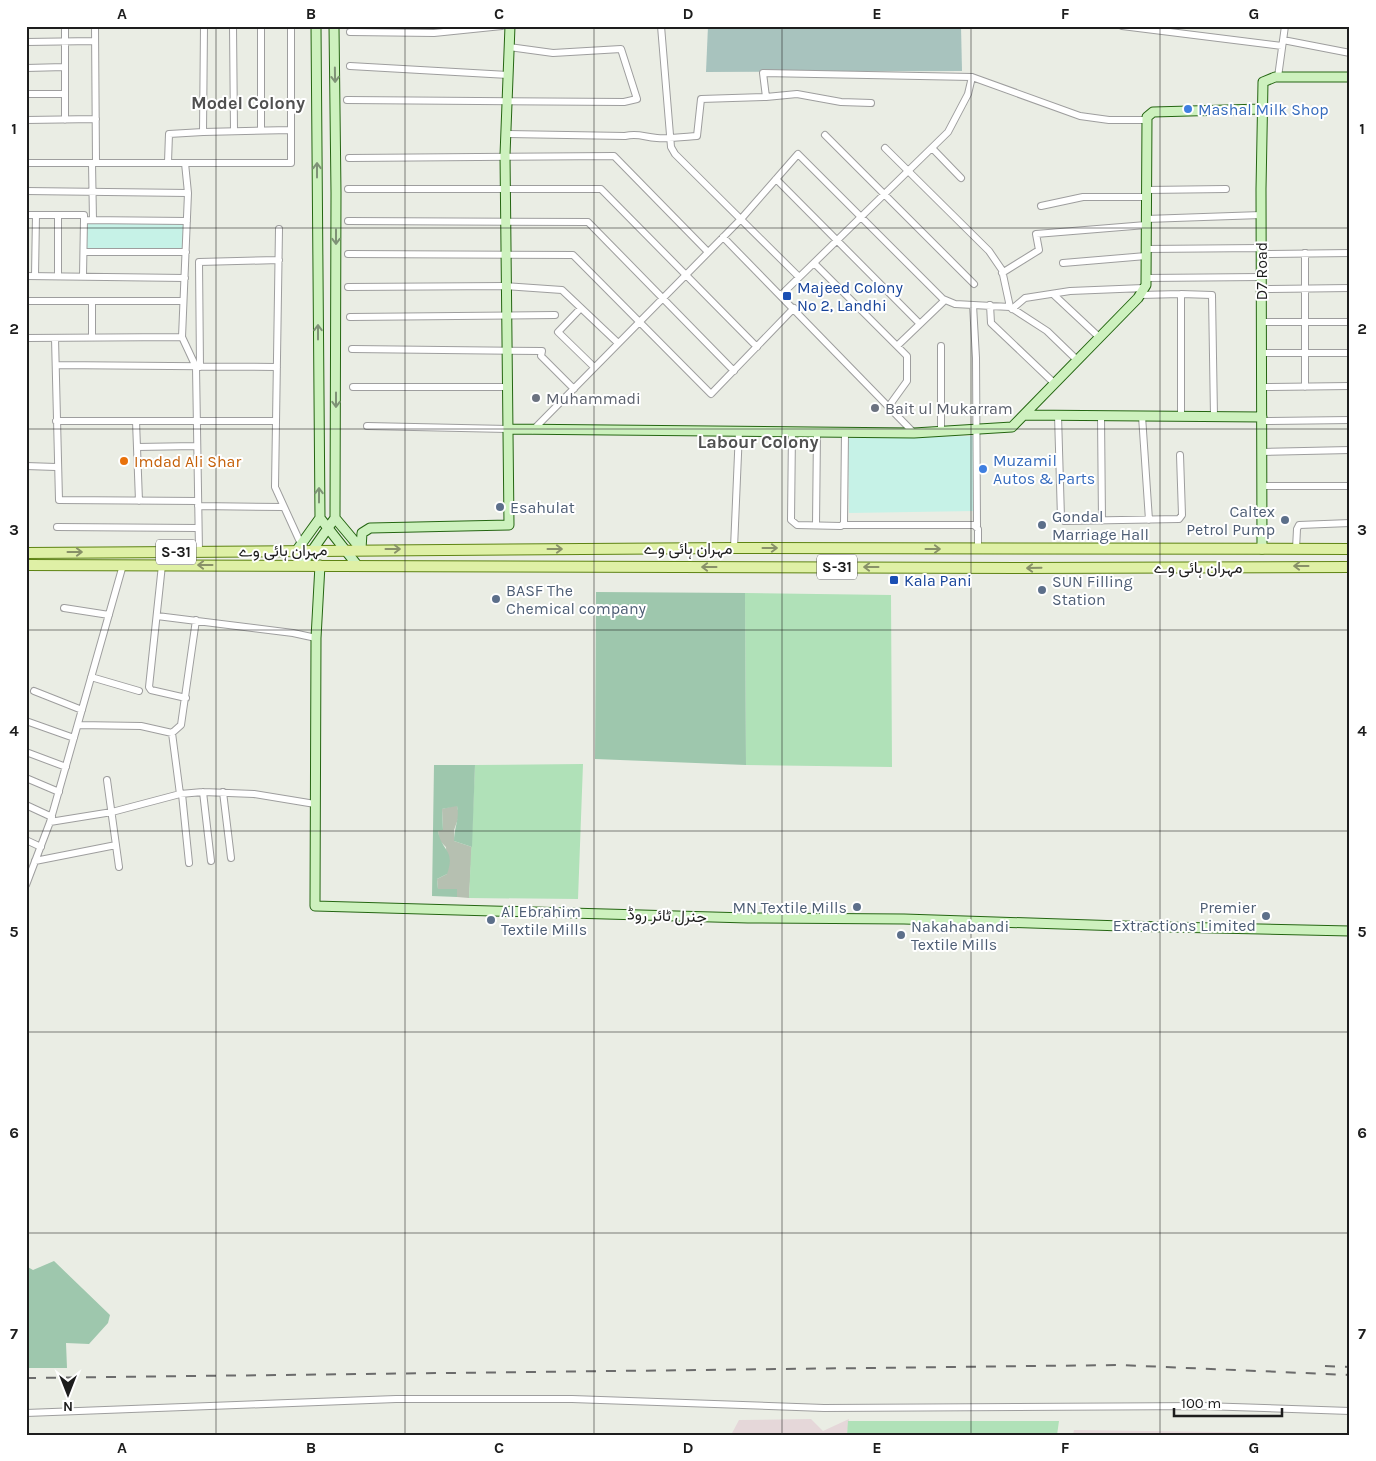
<svg xmlns="http://www.w3.org/2000/svg" width="1376" height="1461" font-family="Karla,Vazirmatn,sans-serif">
  <style>
    .industrial { fill: #e5d7d9 }
    .construction { fill: #b6c0b1 }
    .grass { fill: #b0e1b8 }
    .forest { fill: #9ec7ad }
    .cemetery { fill: #a8c3be }
    .park { fill: #c6f2e7 }
    .lines { fill: none; stroke-linecap: round; stroke-linejoin: round }
    .street-casing { stroke: #9e9e9e; stroke-width: 8 }
    .secondary-casing { stroke: #256612; stroke-width: 11 }
    .primary-casing { stroke: #5e8313; stroke-width: 12 }
    .street { stroke: #fff; stroke-width: 6 }
    .secondary { stroke: #cdf1be; stroke-width: 9 }
    .primary { stroke: #dff0a6; stroke-width: 10 }
    .rail { stroke: #6b6b6b; stroke-width: 2; stroke-dasharray: 10 10; stroke-linecap: butt }
    .oneway { stroke: #7e9276 }
    .oneway2 { stroke: #889168 }
    .grid { fill: none; stroke: #1d1d1d; stroke-width: 1; stroke-opacity: 0.55 }
    .shop-dot { fill: #3f7fe0; stroke: #fff; stroke-width: 2 }
    .transit-dot { fill: #1a4fb4; stroke: #fff; stroke-width: 2 }
    .worship-dot { fill: #6b7280; stroke: #fff; stroke-width: 2 }
    .food-dot { fill: #e8710a; stroke: #fff; stroke-width: 2 }
    .service-dot { fill: #5c6f8a; stroke: #fff; stroke-width: 2 }
    .labels { text-anchor: middle; stroke-width: 4; stroke-linejoin: round; paint-order: stroke }
    .shield { fill: #fff; stroke: #616161; stroke-width: 1 }
    .shield-label { font-size: 15px; font-weight: bold; fill: #1d1d1d }
    .shop-label { font-size: 16px; fill: #366cbe; stroke: #fff; text-anchor: start }
    .street-label { font-size: 16px; fill: #1d1d1d; stroke: #fff }
    .transit-label { font-size: 16px; fill: #164399; stroke: #fff; text-anchor: start }
    .worship-label { font-size: 16px; fill: #5b616d; stroke: #fff; text-anchor: start }
    .food-label { font-size: 16px; fill: #c56008; stroke: #fff; text-anchor: start }
    .service-label { font-size: 16px; fill: #4e5e75; stroke: #fff; text-anchor: start }
    .neighbourhood-label { font-size: 18px; font-weight: bold; fill: #505050; stroke: #fff }
    .neatline { fill: none; stroke: #1d1d1d; stroke-width: 2 }
    .grid-label { font-size: 16px; text-anchor: middle; font-weight: bold; fill: #1d1d1d }
  </style>
  <rect width="100%" height="100%" fill="#eaede4"/>
  <path class="industrial" d="M811,1419L823,1431L849,1419L847,1435H731L739,1420Z
    M1074,1430L1350,1434V1435H1073Z"/>
  <path class="construction" d="M457,805L459,816L454,830V841L472,847L469,898L457,897V889H438L437,879L447,874L446,847L439,840L438,830L443,829L442,809Z"/>
  <path class="grass" d="M745,593L891,595L892,767L746,765Z
    M583,764L578,899L469,898L475,765Z
    M848,1421H1059L1057,1435H847Z"/>
  <path class="forest" d="M596,592L745,593L746,765L595,759Z
    M434,765H475L472,847L454,841C454,828 460,818 457,806L442,809L443,830L438,831C441,851 456,849 447,874L437,879L438,889H457V897L432,896Z
    M54,1261L110,1315L108,1323L89,1344L66,1343L67,1368H26V1266L33,1270Z"/>
  <path class="cemetery" d="M708,26H961L962,71L706,72Z"/>
  <path class="park" d="M86,221L184,224L183,249L86,250Z
    M974,436L975,511L849,513L848,438Z"/>
  <g class="lines">
    <defs>
      <path id="street" d="M95,26L96,163
        M204,26L203,132L291,130
        M233,26L234,131
        M261,26V130
        M661,26L671,147L675,154L799,277
        M1122,26L1282,46
        M350,32L434,33L502,26
        M1283,40L1350,53
        M26,42L95,41
        M350,66L508,75
        M26,68L65,67
        M1278,77L1285,26
        M26,94H65
        M766,97L797,94L841,102L871,103
        M347,100L624,102L637,99L621,49L553,53L509,47
        M26,120L96,119
        M65,120V26
        M506,134L625,136C639,133 643,137 657,138C670,139 684,137 697,136L701,99L766,97L763,73L972,77L1080,116L1109,120H1147
        M825,135L974,284
        M885,148L989,251L1002,270L1010,307L1047,331L1077,360
        M932,148L961,178
        M349,158L614,156L708,252
        M168,162L169,134L203,132
        M26,163H291V26
        M92,163L93,220
        M185,163L188,193L182,337L196,367L199,551
        M776,179L920,324
        M348,189H601L757,347
        M1147,190L1226,189
        M26,191L188,193
        M1041,206L1083,197H1147
        M26,215H84V220
        M1146,219L1261,215
        M348,221L588,222L734,371
        M279,229L275,487L301,544
        M723,237L914,433
        M1146,249L1261,248
        M84,252H186
        M348,254L573,255L711,394L794,308
        M1261,254L1350,253
        M814,263L907,356V381L889,406
        M1063,263L1146,256
        M1002,273L1039,250L1036,234L1146,225
        M26,276L185,278
        M35,276L36,215
        M58,276V215
        M83,276L84,220L187,221
        M1146,278L1261,277
        M348,287L506,286L562,290L618,343
        M1261,289L1350,288
        M1053,294L1099,337
        M1181,294L1212,295L1214,417
        M781,295L948,132L968,94L972,77
        M1140,295L1181,294V417
        M26,301H182
        M92,301V337
        M973,305L976,358L977,526
        M990,305L991,323L1054,383
        M580,309L558,332L594,367
        M1012,309L1025,298L1070,291L1144,288
        M350,317L555,315
        M1261,322H1350
        M26,338L182,337
        M55,338L59,500L198,501
        M897,346L945,300
        M352,349L542,351L541,356L574,389
        M1261,353H1350
        M56,365L277,367
        M200,367L199,262L279,260
        M353,387H507
        M1262,387L1350,386
        M1305,387V253
        M1058,415L1061,518L1064,521L1179,519L1182,515L1180,455
        M1101,416L1102,521
        M1142,416L1149,520
        M56,421H276
        M136,421L139,501
        M1262,421L1350,420
        M367,426L508,429
        M533,430L741,219L798,154L943,299L955,304L1010,307
        M941,431V346
        M792,432L791,520L797,525L841,526L844,523L845,432
        M137,447L196,446
        M1262,452L1350,450
        M26,466L56,467
        M1262,486H1350
        M198,506L284,507
        M816,525L817,432
        M843,525H974L978,529V549
        M57,527L198,528
        M734,548L739,431
        M1296,549L1297,529L1299,525L1350,523
        M162,565L149,687L151,690L186,698
        M64,608L109,615
        M157,616L293,633L316,638
        M91,677L139,691
        M34,691L82,710
        M26,721L74,738
        M78,725L141,726L172,733L180,794
        M172,733L181,725L196,620
        M26,752L66,767
        M26,778L59,792
        M107,780L119,867
        M203,792L211,861
        M223,792L231,858
        M182,794L189,863
        M26,805L52,817
        M50,822L112,812L180,794L203,792L254,794L315,804
        M26,840L41,847
        M35,861L116,845
        M26,885L50,822L123,565
        M26,1413L396,1399H572L824,1408L1202,1406L1350,1411"/>
      <path id="secondary" d="M316,26L320,518L357,565
        M1024,415L1262,417
        M508,429L914,433L1012,427L1138,298L1146,285L1147,117L1153,112L1262,109
        M335,518L361,549
        M361,549L362,533L370,528L509,525L505,155L510,26
        M1262,549L1261,189L1263,82L1275,77H1350
        M297,550L320,518
        M302,565L335,518L336,193L334,26
        M320,565L316,638L315,906L748,918L904,919L1122,926L1350,931"/>
      <path id="primary" d="M26,553L734,548L1350,549
        M26,565L1018,568L1350,567"/>
    </defs>
    <use href="#street" class="street-casing"/>
    <use href="#secondary" class="secondary-casing"/>
    <use href="#primary" class="primary-casing"/>
    <use href="#street" class="street"/>
    <use href="#secondary" class="secondary"/>
    <use href="#primary" class="primary"/>
    <path class="rail" d="M1325,1366L1350,1367
      M26,1378L1119,1365L1350,1375"/>
  </g>
  <defs><path id="oneway-shaft" d="M-6 0H5M1.5-3L5.5 0L1.5 3" fill="none" stroke-width="1.6" stroke-linecap="round" stroke-linejoin="round" transform="scale(1.25)"/></defs>
  <g class="oneway">
    <use href="#oneway-shaft" transform="translate(335 75) rotate(89)"/>
    <use href="#oneway-shaft" transform="translate(317 170) rotate(-90)"/>
    <use href="#oneway-shaft" transform="translate(336 237) rotate(90)"/>
    <use href="#oneway-shaft" transform="translate(318 332) rotate(-90)"/>
    <use href="#oneway-shaft" transform="translate(336 400) rotate(90)"/>
    <use href="#oneway-shaft" transform="translate(319 495) rotate(-90)"/>
  </g>
  <g class="oneway2">
    <use href="#oneway-shaft" transform="translate(770 548)"/>
    <use href="#oneway-shaft" transform="translate(393 549)"/>
    <use href="#oneway-shaft" transform="translate(555 549)"/>
    <use href="#oneway-shaft" transform="translate(933 549)"/>
    <use href="#oneway-shaft" transform="translate(75 552)"/>
    <use href="#oneway-shaft" transform="translate(205 565) rotate(-180)"/>
    <use href="#oneway-shaft" transform="translate(1301 566) rotate(-180)"/>
    <use href="#oneway-shaft" transform="translate(709 567) rotate(-180)"/>
    <use href="#oneway-shaft" transform="translate(871 567) rotate(-180)"/>
    <use href="#oneway-shaft" transform="translate(1034 568) rotate(179)"/>
  </g>
  <path class="grid" d="M216,26V1435M405,26V1435M594,26V1435M782,26V1435M971,26V1435M1160,26V1435M26,228H1350M26,429H1350M26,630H1350M26,831H1350M26,1032H1350M26,1233H1350"/>
  <g class="shop-dot">
    <circle cx="1188" cy="109" r="5"/>
    <circle cx="983" cy="469" r="5"/>
  </g>
  <g class="transit-dot">
    <rect x="782" y="291" width="10" height="10" rx="2.5"/>
    <rect x="889" y="575" width="10" height="10" rx="2.5"/>
  </g>
  <g class="worship-dot">
    <circle cx="536" cy="398" r="5"/>
    <circle cx="875" cy="408" r="5"/>
  </g>
  <circle class="food-dot" cx="124" cy="461" r="5"/>
  <g class="service-dot">
    <circle cx="500" cy="507" r="5"/>
    <circle cx="1285" cy="520" r="5"/>
    <circle cx="1042" cy="525" r="5"/>
    <circle cx="1042" cy="590" r="5"/>
    <circle cx="496" cy="599" r="5"/>
    <circle cx="857" cy="907" r="5"/>
    <circle cx="1266" cy="916" r="5"/>
    <circle cx="491" cy="920" r="5"/>
    <circle cx="901" cy="935" r="5"/>
  </g>
  <g class="labels">
    <g class="shield">
      <rect x="156" y="539.5" width="40" height="25" rx="4"/>
      <rect x="817" y="554.5" width="40" height="25" rx="4"/>
    </g>
    <g class="shield-label">
      <text x="176" y="557">S-31</text>
      <text x="837" y="572">S-31</text>
    </g>
    <g class="shop-label">
      <text x="1198" y="115">Mashal Milk Shop</text>
      <text x="993" y="466">Muzamil<tspan x="993" dy="18">Autos &amp; Parts</tspan></text>
    </g>
    <g class="street-label">
      <text transform="translate(1261 271) rotate(-90)" y="6">D7 Road</text>
      <text x="688" y="554">مہران ہائی وے</text>
      <text transform="translate(283 550) rotate(-1)" y="6">مہران ہائی وے</text>
      <text x="1198" y="573">مہران ہائی وے</text>
      <text transform="translate(667 915) rotate(2)" y="6">جنرل ٹائر روڈ</text>
    </g>
    <g class="transit-label">
      <text x="797" y="293">Majeed Colony<tspan x="797" dy="18">No 2, Landhi</tspan></text>
      <text x="904" y="586">Kala Pani</text>
    </g>
    <g class="worship-label">
      <text x="546" y="404">Muhammadi</text>
      <text x="885" y="414">Bait ul Mukarram</text>
    </g>
    <g class="food-label">
      <text x="134" y="467">Imdad Ali Shar</text>
    </g>
    <g class="service-label">
      <text x="510" y="513">Esahulat</text>
      <text x="1275" y="517" text-anchor="end">Caltex<tspan x="1275" dy="18">Petrol Pump</tspan></text>
      <text x="1052" y="522">Gondal<tspan x="1052" dy="18">Marriage Hall</tspan></text>
      <text x="1052" y="587">SUN Filling<tspan x="1052" dy="18">Station</tspan></text>
      <text x="506" y="596">BASF The<tspan x="506" dy="18">Chemical company</tspan></text>
      <text x="847" y="913" text-anchor="end">MN Textile Mills</text>
      <text x="1256" y="913" text-anchor="end">Premier<tspan x="1256" dy="18">Extractions Limited</tspan></text>
      <text x="501" y="917">Al Ebrahim<tspan x="501" dy="18">Textile Mills</tspan></text>
      <text x="911" y="932">Nakahabandi<tspan x="911" dy="18">Textile Mills</tspan></text>
    </g>
    <g class="neighbourhood-label">
      <text x="248" y="109">Model Colony</text>
      <text x="758" y="448">Labour Colony</text>
    </g>
  </g>
  <rect width="1376" height="1461" fill="none" stroke="#ffffff" stroke-width="55"/>
  <g transform="translate(68 1394) rotate(180)" stroke="#ffffff" stroke-width="4" paint-order="stroke">
  <path d="M0-4L9 19L0 12L-9 19Z" fill="#1d1d1d"/>
  <text y="-8" font-size="14" font-weight="bold" text-anchor="middle" fill="#1d1d1d">N</text>
  </g>
  <path d="M1174 1408v8h108v-8" fill="none" stroke="#1d1d1d" stroke-width="2.5"/>
  <text x="1181" y="1408" font-size="15" fill="#1d1d1d" stroke="#ffffff" stroke-width="4" paint-order="stroke">100 m</text>
  <rect x="28" y="28" width="1320" height="1406" class="neatline"/>
  <g class="grid-label">
    <text x="122" y="19">A</text>
    <text x="311" y="19">B</text>
    <text x="499" y="19">C</text>
    <text x="688" y="19">D</text>
    <text x="877" y="19">E</text>
    <text x="1065" y="19">F</text>
    <text x="1254" y="19">G</text>
    <text x="14" y="134">1</text>
    <text x="1362" y="134">1</text>
    <text x="14" y="334">2</text>
    <text x="1362" y="334">2</text>
    <text x="14" y="535">3</text>
    <text x="1362" y="535">3</text>
    <text x="14" y="736">4</text>
    <text x="1362" y="736">4</text>
    <text x="14" y="937">5</text>
    <text x="1362" y="937">5</text>
    <text x="14" y="1138">6</text>
    <text x="1362" y="1138">6</text>
    <text x="14" y="1339">7</text>
    <text x="1362" y="1339">7</text>
    <text x="122" y="1453">A</text>
    <text x="311" y="1453">B</text>
    <text x="499" y="1453">C</text>
    <text x="688" y="1453">D</text>
    <text x="877" y="1453">E</text>
    <text x="1065" y="1453">F</text>
    <text x="1254" y="1453">G</text>
  </g>
</svg>
